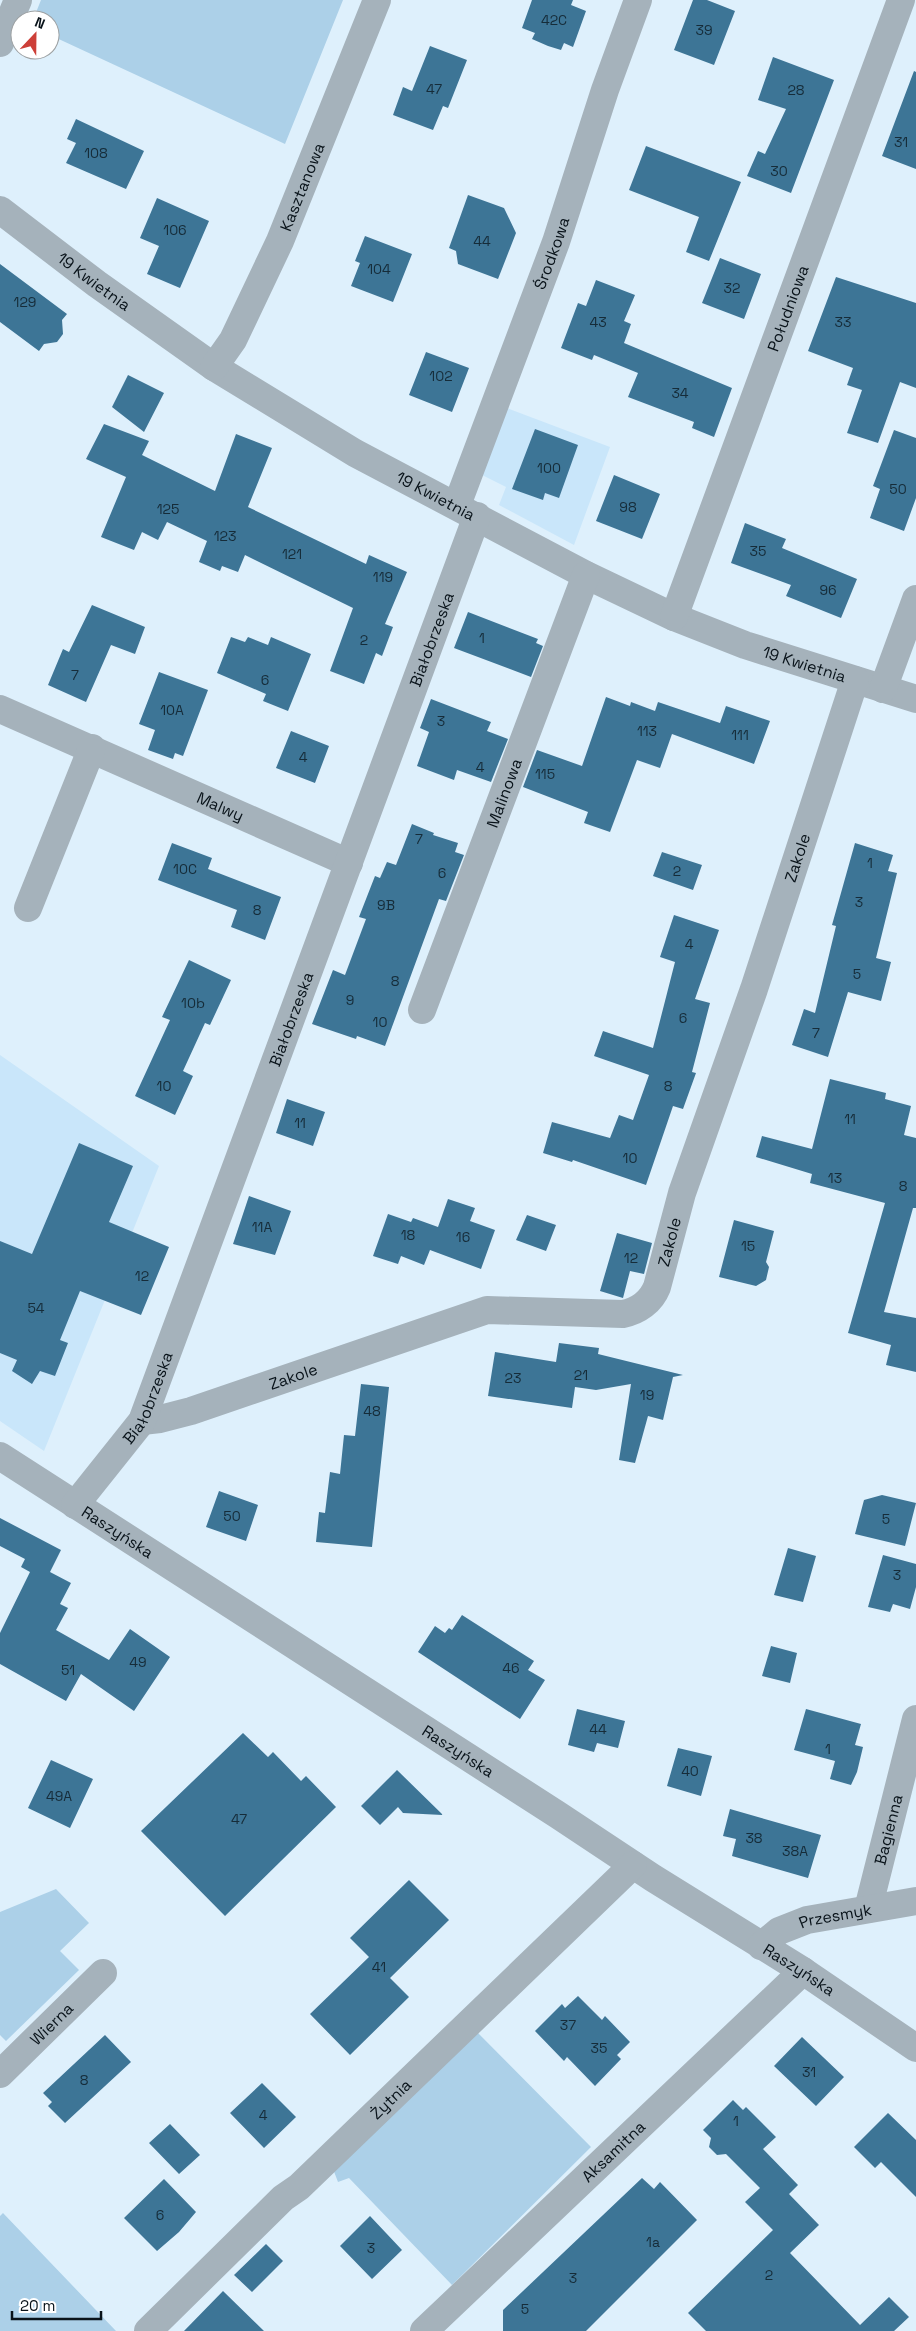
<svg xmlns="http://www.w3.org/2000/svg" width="916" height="2331" font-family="'Space Grotesk',sans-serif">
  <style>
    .built { fill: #c9e6fa }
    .green { fill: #acd0e8 }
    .building { fill: #3d7596 }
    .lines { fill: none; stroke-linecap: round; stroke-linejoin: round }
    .minor { stroke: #a5b2bb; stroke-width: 28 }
    .labels { text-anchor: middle; stroke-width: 4.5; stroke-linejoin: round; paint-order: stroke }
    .number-label { font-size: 14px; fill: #162c39 }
    .street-label { font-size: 16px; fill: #09131a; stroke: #fff }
  </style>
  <rect width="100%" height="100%" fill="#def0fc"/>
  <path class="built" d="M507,408L610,447L574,545L499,505L506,487L482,475Z
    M0,1055L159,1166L44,1451L0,1421Z"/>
  <path class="green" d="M41,0H343L285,144L50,35V20H33Z
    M56,1889L89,1923L60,1951L79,1970L6,2041L0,2035V1912Z
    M477,2032L591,2147L452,2285L349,2178L338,2182L333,2169Z
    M3,2213L116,2331H0V2216Z"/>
  <path class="building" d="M532,0H573L571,5L586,11L573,47L564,43L561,50L548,46L532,39L535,33L522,28Z
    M693,0H707L735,11L714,65L674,50Z
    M430,46L467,60L448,108L443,106L433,130L393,115L403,87L412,91Z
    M773,57L834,80L791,193L747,176L758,151L765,154L786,109L758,100Z
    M914,71L916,72V169L882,156Z
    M76,119L144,151L126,189L66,163L76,143L67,139Z
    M646,146L741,182L709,261L686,252L699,217L629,190Z
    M468,195L504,208L516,233L498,279L458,264L456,251L449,248Z
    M157,198L209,221L180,288L147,274L159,246L140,238Z
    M365,236L412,254L393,302L351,286L360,263L355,261Z
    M720,258L761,274L744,319L702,303Z
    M0,264L67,314L62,320L63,334L57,342L44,344L39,351L0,322Z
    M836,277L916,303V388L900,382L878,443L847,433L862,390L847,385L853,368L808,351Z
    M596,280L635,295L624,321L631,324L624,343L732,388L714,437L692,428L694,422L628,397L638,373L594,355L592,360L561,348L578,303L586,306Z
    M426,352L469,368L452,412L409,395Z
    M128,375L164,393L144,432L112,407Z
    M104,424L149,441L142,455L215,491L236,434L272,448L248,507L366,564L369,555L407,572L385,624L393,627L382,656L376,653L364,684L330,671L353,608L245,555L238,572L222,566L220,571L199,562L207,541L167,522L158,540L142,532L134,550L101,537L126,477L86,459Z
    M535,429L578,445L559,498L545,493L543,500L512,489Z
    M894,430L916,438V498L904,531L870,518L880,489L873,486Z
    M614,475L660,494L642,539L596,521Z
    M745,523L786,539L782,548L857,579L841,618L786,596L791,585L731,563Z
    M92,605L145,627L135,654L111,645L86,702L48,685L63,649L69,652Z
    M468,612L538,639L536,643L543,646L531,677L454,648Z
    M231,637L245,642L248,637L268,645L271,637L311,654L288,711L263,701L266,694L217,673Z
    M159,672L208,690L183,756L175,753L173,759L148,750L155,730L139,724Z
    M606,697L630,706L631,702L655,711L658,702L720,723L726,706L770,721L754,764L672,734L660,768L637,760L610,832L584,823L588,812L523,787L537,750L582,766Z
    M431,699L491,722L487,731L508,739L491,782L457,770L454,780L417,766L429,732L420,728Z
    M291,731L329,746L315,783L276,768Z
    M412,824L434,833L433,835L458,843L455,852L464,855L446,901L439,899L385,1046L357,1036L356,1039L312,1024L333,970L345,975L366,919L359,917L375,876L380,878L387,862L396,865Z
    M172,843L212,858L208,869L281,897L265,940L231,927L237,910L158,880Z
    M855,843L893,855L888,871L897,873L876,958L891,962L881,1001L848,992L828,1057L792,1045L804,1009L815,1013L836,926L832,925Z
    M662,852L702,865L693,890L653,876Z
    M674,915L719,930L695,999L710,1003L692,1072L696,1073L683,1109L673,1106L646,1185L573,1160L572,1162L543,1153L552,1122L610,1138L619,1115L633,1120L649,1075L594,1056L603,1031L653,1048L675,962L660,957Z
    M189,960L231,980L210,1025L205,1023L183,1071L193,1076L175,1115L135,1096L170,1020L162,1017Z
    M830,1079L886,1093L885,1099L911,1106L904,1135L916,1138V1208H913L884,1312L916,1318V1372L886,1365L891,1345L848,1333L885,1203L810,1183L812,1174L756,1157L762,1136L812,1149Z
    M287,1099L325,1112L313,1146L276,1133Z
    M79,1143L133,1166L109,1222L169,1247L141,1315L80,1291L60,1340L68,1343L55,1376L40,1371L32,1384L12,1371L17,1360L0,1353V1241L32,1254Z
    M249,1196L291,1211L275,1255L233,1244Z
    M448,1199L475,1208L470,1221L495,1230L481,1269L430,1250L424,1265L401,1256L398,1264L373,1256L388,1214L411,1222L413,1218L438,1227Z
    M527,1215L556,1225L546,1251L516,1240Z
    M734,1220L774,1231L766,1262L769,1267L766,1280L756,1286L719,1277Z
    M617,1233L652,1243L644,1274L630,1271L623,1298L600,1291Z
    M559,1343L599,1348L598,1354L683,1375L673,1377L663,1420L648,1416L635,1463L619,1460L631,1384L596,1390L575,1387L572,1408L488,1396L495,1352L556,1362Z
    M361,1384L389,1387L372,1547L316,1542L319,1512L325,1513L330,1472L340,1474L344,1435L355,1436Z
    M219,1491L258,1505L246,1541L206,1527Z
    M882,1495L916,1503L905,1546L855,1534L864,1500Z
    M0,1518L61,1550L50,1572L71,1583L60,1604L68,1608L56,1630L109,1660L130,1629L170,1657L134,1711L81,1674L66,1701L0,1664V1633L30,1572L21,1567L25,1559L0,1546Z
    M788,1548L816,1556L803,1602L774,1595Z
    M883,1555L916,1564V1587L910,1609L893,1604L890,1612L868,1607Z
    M462,1615L534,1661L528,1670L545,1680L520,1719L418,1652L435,1626L445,1633L449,1628L452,1630Z
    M771,1646L797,1653L790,1683L762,1676Z
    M577,1709L625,1721L618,1748L597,1743L594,1752L568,1745Z
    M806,1709L861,1724L855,1745L863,1747L857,1772L851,1785L830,1779L835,1761L794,1750Z
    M243,1733L268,1757L273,1752L301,1781L306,1776L336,1807L225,1916L141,1831Z
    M678,1748L712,1756L701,1796L667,1786Z
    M51,1760L93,1779L70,1828L28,1808Z
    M397,1770L443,1815L403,1813L398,1807L380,1825L361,1806Z
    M730,1809L821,1835L808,1878L732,1856L736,1839L723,1836Z
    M409,1880L449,1920L390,1978L409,1997L350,2055L310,2014L369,1957L350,1938Z
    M578,1996L602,2020L605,2016L630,2042L617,2055L621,2059L595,2086L567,2057L564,2061L535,2031L562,2004L565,2008Z
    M105,2035L131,2062L65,2123L48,2106L52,2102L43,2093Z
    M802,2037L844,2077L816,2106L774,2066Z
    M262,2083L296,2117L264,2148L230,2113Z
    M733,2100L743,2110L746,2107L776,2137L763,2149L798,2185L789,2194L819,2225L790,2253L860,2325L889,2297L909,2317L894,2331H706L688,2313L773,2230L745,2202L760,2188L726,2154L717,2155L709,2147L711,2138L703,2130Z
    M888,2113L916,2140V2197L881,2162L875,2168L854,2147Z
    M170,2124L200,2155L179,2174L149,2143Z
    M642,2178L654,2189L660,2182L697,2220L586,2331H503V2310Z
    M164,2179L196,2212L179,2232L157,2251L124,2218Z
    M370,2216L402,2250L372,2279L340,2246Z
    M266,2244L283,2261L252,2292L234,2275Z
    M223,2291L264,2331H184Z"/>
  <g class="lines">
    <g class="minor">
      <path d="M0,43L18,0"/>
      <path id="s1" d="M0,210L97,284L214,367L355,453L586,575L674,617L745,645L916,699"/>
      <path id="s2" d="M214,367L233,340L280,241L377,0"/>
      <path id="s3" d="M457,505L556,242L605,90L638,0"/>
      <path id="s4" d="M674,617L901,0"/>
      <path d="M883,689L916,599"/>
      <path id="s5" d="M0,709L349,863"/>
      <path d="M28,908L92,748"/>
      <path id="s6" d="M422,1010L586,575"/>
      <path id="s7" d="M142,1421L160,1419L191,1411L487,1310L623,1314C638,1311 651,1302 657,1287L682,1193L754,989L855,680"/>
      <path id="s8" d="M0,1456L558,1815L653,1878L803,1971L916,2048"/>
      <path id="s9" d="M75,1505L142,1421L477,516"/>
      <path id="s10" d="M868,1909L916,1719"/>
      <path id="s11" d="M761,1946L779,1931L807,1920L916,1901"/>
      <path id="s12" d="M0,2074L103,1973"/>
      <path id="s13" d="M148,2331L283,2198L299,2187L633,1865"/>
      <path id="s14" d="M424,2331L803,1971"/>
    </g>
  </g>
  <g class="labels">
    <g class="number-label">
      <text x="554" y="25">42C</text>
      <text x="704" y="35">39</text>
      <text x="434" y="94">47</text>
      <text x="796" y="95">28</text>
      <text x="901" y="147">31</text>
      <text x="96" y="158">108</text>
      <text x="779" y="176">30</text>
      <text x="175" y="235">106</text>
      <text x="482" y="246">44</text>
      <text x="379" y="274">104</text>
      <text x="732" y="293">32</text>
      <text x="25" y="307">129</text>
      <text x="598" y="327">43</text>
      <text x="843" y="327">33</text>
      <text x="441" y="381">102</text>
      <text x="680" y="398">34</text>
      <text x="549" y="473">100</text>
      <text x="898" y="494">50</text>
      <text x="628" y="512">98</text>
      <text x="168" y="514">125</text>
      <text x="225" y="541">123</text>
      <text x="758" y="556">35</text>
      <text x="292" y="559">121</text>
      <text x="383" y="582">119</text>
      <text x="828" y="595">96</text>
      <text x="482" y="643">1</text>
      <text x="364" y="645">2</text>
      <text x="75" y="680">7</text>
      <text x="265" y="685">6</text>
      <text x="172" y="715">10A</text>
      <text x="441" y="726">3</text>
      <text x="647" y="736">113</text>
      <text x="740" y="740">111</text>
      <text x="303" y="762">4</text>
      <text x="480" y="772">4</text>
      <text x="545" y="779">115</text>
      <text x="419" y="844">7</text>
      <text x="870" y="868">1</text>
      <text x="185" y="874">10C</text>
      <text x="677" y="876">2</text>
      <text x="442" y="878">6</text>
      <text x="859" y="907">3</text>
      <text x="386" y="910">9B</text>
      <text x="257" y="915">8</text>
      <text x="689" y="949">4</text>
      <text x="857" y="979">5</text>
      <text x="395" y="986">8</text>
      <text x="350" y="1005">9</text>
      <text x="193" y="1008">10b</text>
      <text x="683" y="1023">6</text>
      <text x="380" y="1027">10</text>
      <text x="816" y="1038">7</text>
      <text x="164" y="1091">10</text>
      <text x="668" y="1091">8</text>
      <text x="850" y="1124">11</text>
      <text x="300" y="1128">11</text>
      <text x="630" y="1163">10</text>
      <text x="835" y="1183">13</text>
      <text x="903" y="1191">8</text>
      <text x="262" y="1232">11A</text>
      <text x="408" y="1240">18</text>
      <text x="463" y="1242">16</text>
      <text x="748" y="1251">15</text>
      <text x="631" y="1263">12</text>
      <text x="142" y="1281">12</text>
      <text x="36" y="1313">54</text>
      <text x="581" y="1380">21</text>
      <text x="513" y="1383">23</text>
      <text x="647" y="1400">19</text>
      <text x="372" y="1416">48</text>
      <text x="232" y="1521">50</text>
      <text x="886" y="1524">5</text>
      <text x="897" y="1580">3</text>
      <text x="138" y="1667">49</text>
      <text x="511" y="1673">46</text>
      <text x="68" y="1675">51</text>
      <text x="598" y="1734">44</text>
      <text x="828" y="1754">1</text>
      <text x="690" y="1776">40</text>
      <text x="59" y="1801">49A</text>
      <text x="239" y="1824">47</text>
      <text x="754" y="1843">38</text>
      <text x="795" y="1856">38A</text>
      <text x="379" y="1972">41</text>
      <text x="568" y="2030">37</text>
      <text x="599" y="2053">35</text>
      <text x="809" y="2077">31</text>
      <text x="84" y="2085">8</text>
      <text x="263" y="2120">4</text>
      <text x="736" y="2126">1</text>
      <text x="160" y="2220">6</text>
      <text x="653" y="2247">1a</text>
      <text x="371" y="2253">3</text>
      <text x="769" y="2280">2</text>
      <text x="573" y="2283">3</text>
      <text x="525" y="2314">5</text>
    </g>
    <g class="street-label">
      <text dy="6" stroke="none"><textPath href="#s2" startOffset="201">Kasztanowa</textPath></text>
      <text dy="6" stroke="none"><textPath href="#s3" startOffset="269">Środkowa</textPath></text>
      <text dy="6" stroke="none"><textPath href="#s1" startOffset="118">19 Kwietnia</textPath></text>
      <text dy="6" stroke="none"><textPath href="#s4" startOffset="329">Południowa</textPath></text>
      <text dy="6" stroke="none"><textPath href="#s1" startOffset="522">19 Kwietnia</textPath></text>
      <text dy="6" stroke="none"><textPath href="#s9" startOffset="941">Białobrzeska</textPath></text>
      <text dy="6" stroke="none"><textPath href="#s1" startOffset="928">19 Kwietnia</textPath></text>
      <text dy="6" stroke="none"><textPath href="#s6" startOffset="232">Malinowa</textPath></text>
      <text dy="6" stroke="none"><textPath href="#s5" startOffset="241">Malwy</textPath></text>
      <text dy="6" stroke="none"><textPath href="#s7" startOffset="996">Zakole</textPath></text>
      <text dy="6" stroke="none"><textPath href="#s9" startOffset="536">Białobrzeska</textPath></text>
      <text dy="6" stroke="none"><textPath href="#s7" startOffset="591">Zakole</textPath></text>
      <text dy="6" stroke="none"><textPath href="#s7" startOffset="158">Zakole</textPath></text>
      <text dy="6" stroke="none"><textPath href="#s9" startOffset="131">Białobrzeska</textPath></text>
      <text dy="6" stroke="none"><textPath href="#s8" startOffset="140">Raszyńska</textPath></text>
      <text dy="6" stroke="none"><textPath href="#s8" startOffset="545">Raszyńska</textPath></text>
      <text dy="6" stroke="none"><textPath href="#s10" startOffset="82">Bagienna</textPath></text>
      <text dy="6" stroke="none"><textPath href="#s11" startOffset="82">Przesmyk</textPath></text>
      <text dy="6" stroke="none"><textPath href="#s8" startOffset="950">Raszyńska</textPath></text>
      <text dy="6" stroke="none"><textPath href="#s12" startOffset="72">Wierna</textPath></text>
      <text dy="6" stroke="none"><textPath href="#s13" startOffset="336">Żytnia</textPath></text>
      <text dy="6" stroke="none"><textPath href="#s14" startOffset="261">Aksamitna</textPath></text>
    </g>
  </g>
  <g transform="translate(35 35) rotate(22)"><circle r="24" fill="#ffffff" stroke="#9da1a3"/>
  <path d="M0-4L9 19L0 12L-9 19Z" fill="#cd3f38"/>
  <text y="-8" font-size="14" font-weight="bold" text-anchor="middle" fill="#09131a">N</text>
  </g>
  <path d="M12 2311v8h89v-8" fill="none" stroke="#09131a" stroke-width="2.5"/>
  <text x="20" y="2311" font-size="15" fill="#09131a" stroke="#ffffff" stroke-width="4" paint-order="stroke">20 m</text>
</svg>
